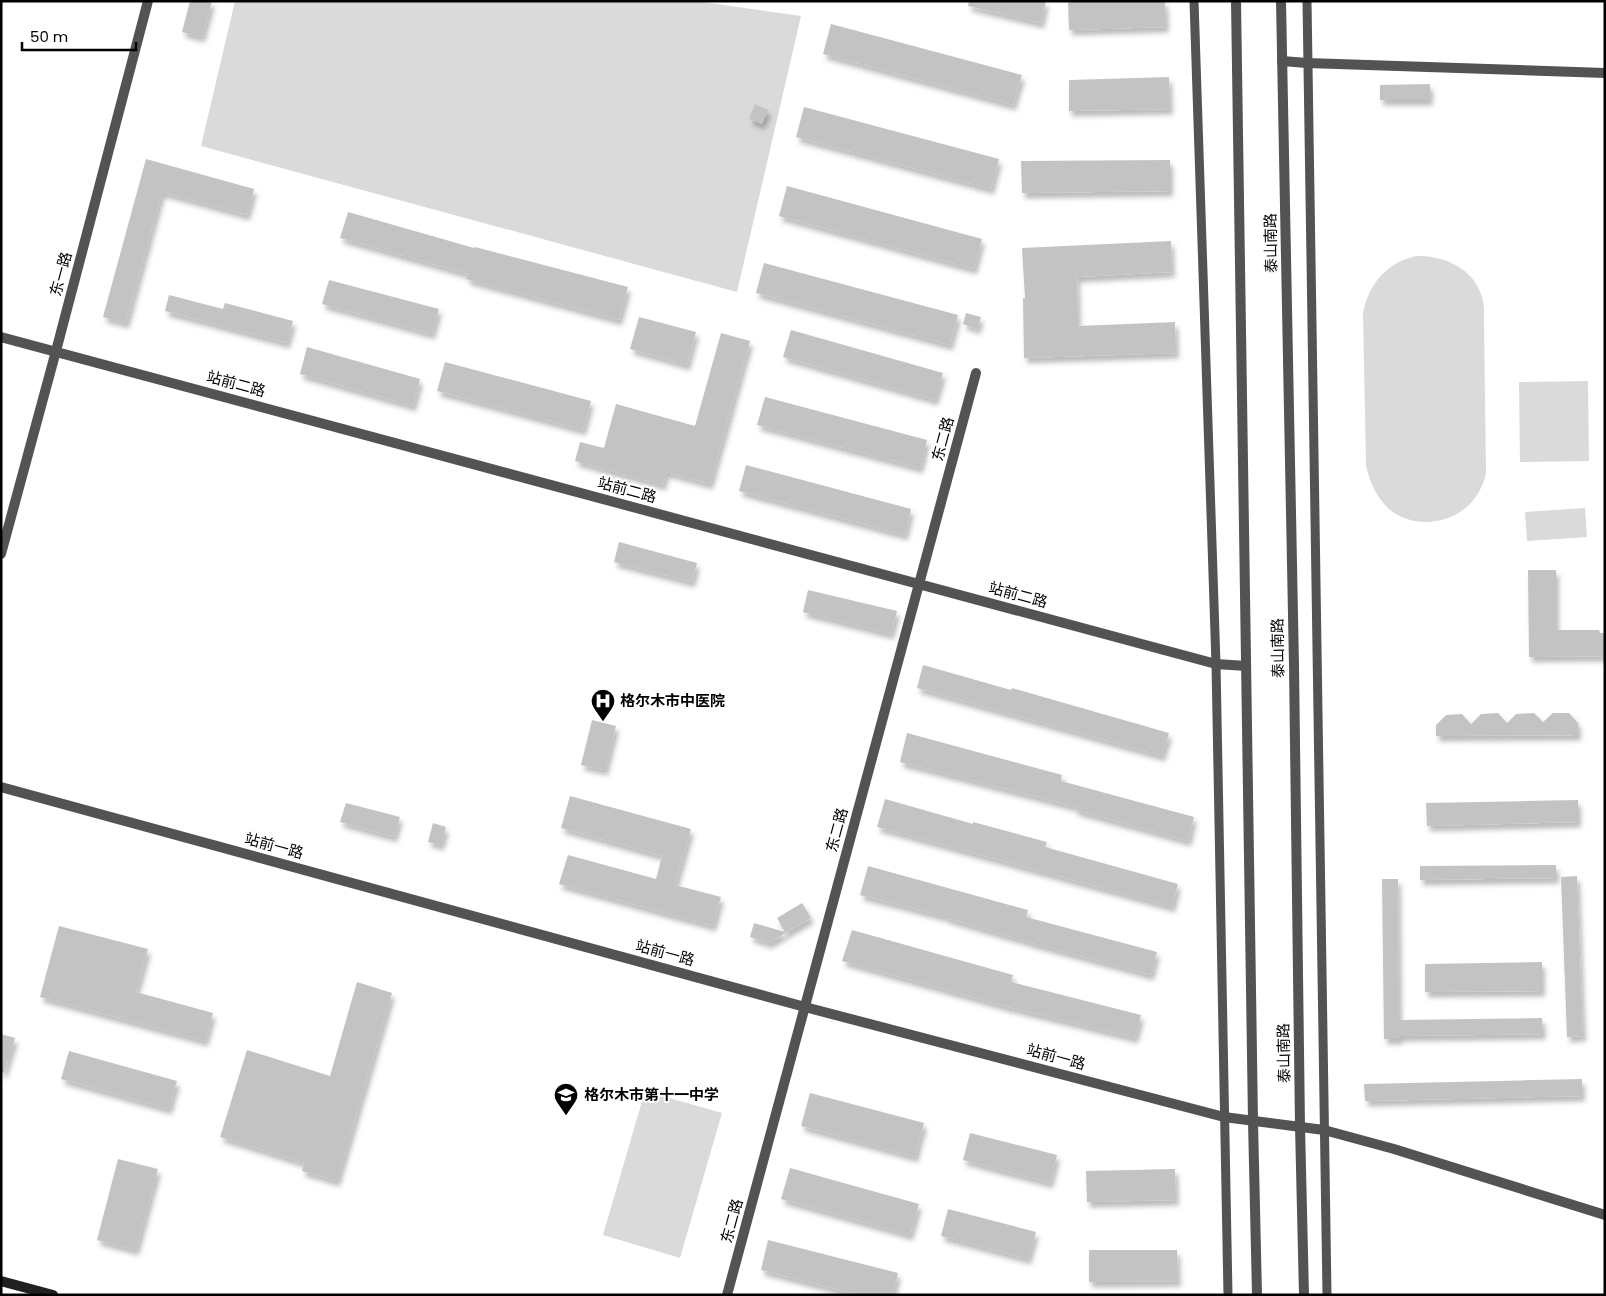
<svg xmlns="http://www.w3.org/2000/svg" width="1606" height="1296" font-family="Poppins,'Noto Sans SC',sans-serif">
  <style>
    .green { fill: #dadada }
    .building { fill: #c3c3c3; filter: url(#shadow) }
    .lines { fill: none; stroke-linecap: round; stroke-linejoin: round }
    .service { stroke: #535353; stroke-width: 9 }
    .minor { stroke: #535353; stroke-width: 10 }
    .tertiary { stroke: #535353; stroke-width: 10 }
    .secondary { stroke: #202020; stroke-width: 10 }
    .labels { text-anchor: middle; stroke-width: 4; stroke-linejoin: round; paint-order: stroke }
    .street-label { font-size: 15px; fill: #000; stroke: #fff }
    .poi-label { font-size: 15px; font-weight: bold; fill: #000; stroke: #fff; text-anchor: start }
  </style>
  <defs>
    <filter id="shadow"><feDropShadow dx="3" dy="5.5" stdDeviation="2.5" flood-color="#0004"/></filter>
  </defs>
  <rect width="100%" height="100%" fill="#fff"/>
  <path class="green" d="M235,1H696L801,16L737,292L201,146Z
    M1416,256C1443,255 1474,268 1482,297C1484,303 1484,311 1484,317L1486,474C1484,481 1481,489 1477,495C1459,524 1415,531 1389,509C1376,497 1370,482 1366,466L1363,313C1369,284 1386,263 1416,256Z
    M1588,381L1589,461L1520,462L1519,382Z
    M1585,508L1587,537L1527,541L1525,512Z
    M645,1091L722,1113L680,1258L603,1235Z"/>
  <path class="building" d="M190,1H212L202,37L182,32Z
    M969,1H1046L1041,23L968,6Z
    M1068,1H1165L1166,27L1069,30Z
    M831,24L1022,75L1013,105L823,54Z
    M1169,77L1170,109L1069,111V80Z
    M1430,84V100H1380V85Z
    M755,104L768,110L762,124L749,119Z
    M804,107L999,159L991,189L796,137Z
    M146,159L254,189L247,215L162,192L126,323L103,317Z
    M1170,160V191L1022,193L1021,161Z
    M787,186L982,239L974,269L779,216Z
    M348,212L474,248L475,247L628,287L619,320L466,279L468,274L340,238Z
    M1171,241L1172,272L1077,277L1078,326L1175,322L1176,353L1024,358L1023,298H1025L1022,248Z
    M764,263L958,315L950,345L756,293Z
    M329,280L439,309L432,334L322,304Z
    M169,295L223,309L225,303L293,321L287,343L165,311Z
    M966,313L981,317L977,329L963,324Z
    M639,317L696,332L687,365L630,349Z
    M791,330L943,373L935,400L783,357Z
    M721,333L750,341L710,484L666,472L663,485L575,461L580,442L604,448L616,404L695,426Z
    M307,347L420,379L413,406L300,374Z
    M445,362L591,401L583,430L437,391Z
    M765,397L927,440L920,468L757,425Z
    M746,465L911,509L905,535L739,491Z
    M619,542L697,563L692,582L614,562Z
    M1528,570H1556V630H1599L1600,633H1605V656L1529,657Z
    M808,590L897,611L891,634L803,612Z
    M923,665L1011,690L1012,688L1169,733L1162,756L917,688Z
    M1498,713L1507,723L1516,714L1534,713L1543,722L1553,713H1569L1578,723V735L1436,736V725L1446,715L1462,714L1471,724L1481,714Z
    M592,720L616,726L605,770L581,765Z
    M907,733L1062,775L1061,781L1194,817L1188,841L1075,810L1076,807L900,762Z
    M570,796L691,829L675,885L721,897L713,926L559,884L568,855L656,879L662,856L561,828Z
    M885,799L973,824V822L1047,842L1045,847L1178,884L1172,907L877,827Z
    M1578,800V822L1427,826L1426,803Z
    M346,803L400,817L394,837L340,822Z
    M433,823L446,827L441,845L428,842Z
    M1556,865V878L1420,880V866Z
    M868,866L1028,910L1026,917L1157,952L1151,975L1039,945L946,918V917L860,895Z
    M1577,876L1583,1036L1567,1037L1561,877Z
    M1382,879H1398L1399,1020L1542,1018L1543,1034L1400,1036V1039H1384Z
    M802,903L811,918L769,943L750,937L754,923L785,932L777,918Z
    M59,926L148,949L136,992L213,1013L205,1041L40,997Z
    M852,930L1013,975L1011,982L1141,1015L1135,1038L1004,1006L842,961Z
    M1542,962V991L1425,992V964Z
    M357,982L392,993L337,1181L302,1171L304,1163L220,1137L247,1050L330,1076Z
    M1,1034L15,1038L4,1073L1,1072Z
    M69,1051L177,1081L169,1109L61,1079Z
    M1582,1079V1096L1365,1101L1364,1084Z
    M810,1093L924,1123L915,1157L801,1126Z
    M970,1133L1057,1155L1050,1183L963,1160Z
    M118,1159L158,1169L136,1250L97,1240Z
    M790,1168L919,1204L910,1235L781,1199Z
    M1175,1169L1176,1200L1087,1202L1086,1171Z
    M948,1209L1036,1232L1028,1259L941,1236Z
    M768,1240L898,1273L893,1295H859L761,1270Z
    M1089,1250H1177L1178,1281L1089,1282Z"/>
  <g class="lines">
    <path class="service" d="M1194,1L1216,664L1228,1295
      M1307,1L1327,1295"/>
    <path class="minor" d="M1282,61L1307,63L1605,73
      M1,337L1216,664L1246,666
      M1,554L56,351L148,1
      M1,787L805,1007L1224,1117L1324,1130L1394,1149L1605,1215
      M727,1295L976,373"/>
    <path class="tertiary" d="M1236,1L1253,1121L1257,1295
      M1281,1L1294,666L1300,1126L1304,1295"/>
    <path class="secondary" d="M1,1281L53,1295"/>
  </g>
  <defs>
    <symbol id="hospital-pin" viewBox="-11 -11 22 30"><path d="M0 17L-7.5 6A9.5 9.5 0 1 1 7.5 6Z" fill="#000" stroke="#fff"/><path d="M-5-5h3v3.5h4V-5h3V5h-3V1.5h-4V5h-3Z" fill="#fff"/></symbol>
    <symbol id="school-pin" viewBox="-11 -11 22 30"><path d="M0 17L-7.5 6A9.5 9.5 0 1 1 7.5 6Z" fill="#000" stroke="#fff"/><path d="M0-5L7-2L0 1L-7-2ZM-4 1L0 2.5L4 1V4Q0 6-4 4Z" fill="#fff"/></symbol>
  </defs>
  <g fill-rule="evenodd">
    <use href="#hospital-pin" x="589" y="687" width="28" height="38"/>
    <use href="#school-pin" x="552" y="1081" width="28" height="38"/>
  </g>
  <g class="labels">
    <g class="street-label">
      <text transform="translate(1271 243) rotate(-91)" y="5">泰山南路</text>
      <text transform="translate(61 274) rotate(-75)" y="5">东一路</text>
      <text transform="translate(236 384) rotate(15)" y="5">站前二路</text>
      <text transform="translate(943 439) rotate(-75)" y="5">东二路</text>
      <text transform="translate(627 490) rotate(15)" y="5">站前二路</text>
      <text transform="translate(1018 595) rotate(15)" y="5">站前二路</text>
      <text transform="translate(1278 648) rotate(-91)" y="5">泰山南路</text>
      <text transform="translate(837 830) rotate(-75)" y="5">东二路</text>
      <text transform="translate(274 846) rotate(15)" y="5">站前一路</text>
      <text transform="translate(665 953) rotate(15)" y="5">站前一路</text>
      <text transform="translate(1284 1053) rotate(-91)" y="5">泰山南路</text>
      <text transform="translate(1056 1057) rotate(15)" y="5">站前一路</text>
      <text transform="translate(732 1221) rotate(-75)" y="5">东二路</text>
    </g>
    <g class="poi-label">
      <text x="620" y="706">格尔木市中医院</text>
      <text x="584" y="1100">格尔木市第十一中学</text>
    </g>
  </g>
  <rect width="1606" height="1296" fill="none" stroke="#000000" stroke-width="5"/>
  <path d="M22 42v8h114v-8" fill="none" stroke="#000000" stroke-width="2.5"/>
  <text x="30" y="42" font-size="15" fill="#000000" stroke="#ffffff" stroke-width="4" paint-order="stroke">50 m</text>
</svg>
